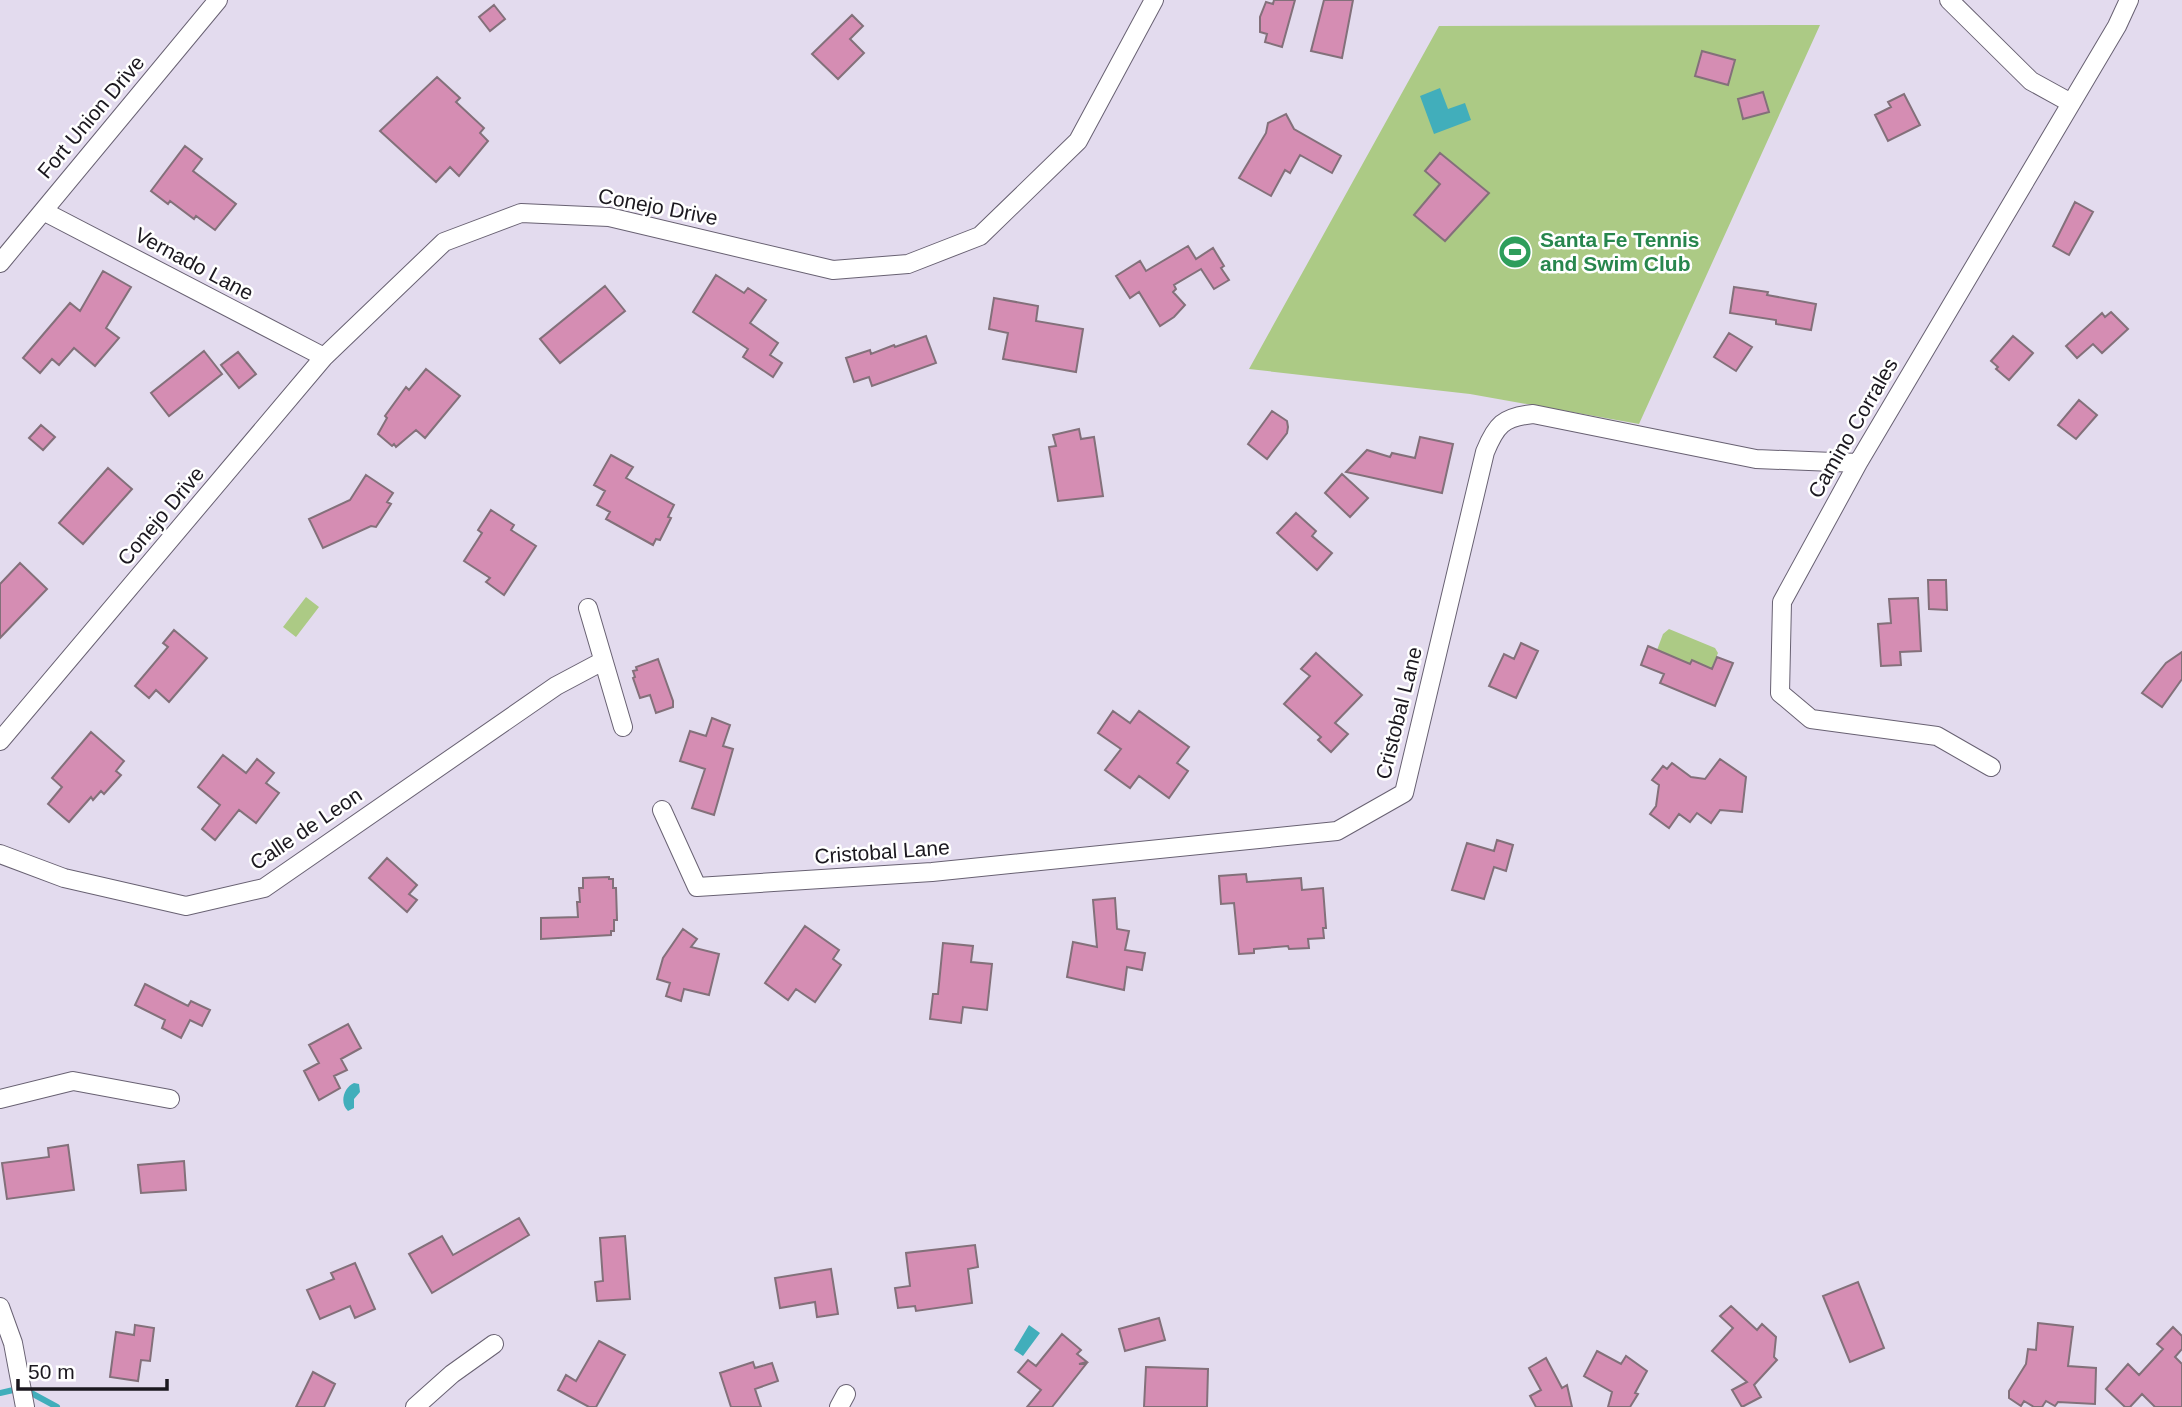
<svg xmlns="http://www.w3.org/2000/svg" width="2182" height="1407" font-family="Helvetica,sans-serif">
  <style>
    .green { fill: #acca85 }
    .water { fill: #41aebb }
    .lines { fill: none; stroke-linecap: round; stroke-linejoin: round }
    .stream { stroke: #41aebb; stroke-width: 6 }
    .building { fill: #d58db3; stroke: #83707a; stroke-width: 2 }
    .minor-casing { stroke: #686172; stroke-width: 20 }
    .minor { stroke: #fff; stroke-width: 18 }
    .labels { text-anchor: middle; stroke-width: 5; stroke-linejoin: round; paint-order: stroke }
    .street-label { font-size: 21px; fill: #1b181f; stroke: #fff }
    .leisure-label { font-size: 21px; font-weight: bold; fill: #27864d; stroke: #fff; text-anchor: start }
  </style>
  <rect width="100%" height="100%" fill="#e3dbee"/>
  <path class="green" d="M1820,25L1639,424L1470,394L1249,369L1439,26Z
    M306,597L319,607L296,637L283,627Z
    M1669,629L1715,648L1718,653L1710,672L1657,650L1663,634Z"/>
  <path class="water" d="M1440,88L1448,109L1465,103L1471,120L1434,134L1420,96Z
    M354,1083L359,1084L360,1092L354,1099V1108L348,1111C339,1103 344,1087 354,1083Z
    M1029,1325L1040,1333L1023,1356L1014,1350Z"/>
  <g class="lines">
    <path class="stream" d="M0,1393L22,1388L57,1407"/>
  </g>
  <path class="building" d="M1274,0H1295L1282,47L1265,42L1267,34L1260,32V17L1266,2L1273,4Z
    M1324,0H1353L1342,58L1311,51Z
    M494,5L505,19L490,31L479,17Z
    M852,15L863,26L850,39L864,53L838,79L812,54Z
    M1702,51L1735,60L1728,85L1695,76Z
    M437,77L460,98L456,102L484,128L480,133L488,141L459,176L450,167L436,182L380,131Z
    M1763,92L1769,112L1743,119L1738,99Z
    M1904,94L1920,125L1888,141L1875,115L1891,107L1888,102Z
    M1286,114L1294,129L1341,156L1332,173L1300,155L1290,173L1285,170L1271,196L1239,178L1266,133L1268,123Z
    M185,146L202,159L193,171L236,204L215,230L196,216L194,219L170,201L168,204L151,191Z
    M1440,153L1489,193L1445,241L1414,215L1440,184L1425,171Z
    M2075,202L2093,212L2069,255L2053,246Z
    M1188,246L1196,259L1213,248L1224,266L1221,268L1229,280L1214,289L1201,269L1174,285L1176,289L1173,292L1185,305L1174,317L1160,326L1139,292L1130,298L1116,276L1140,261L1146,271Z
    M103,271L131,287L106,328L119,338L95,366L74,348L59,365L52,359L40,373L23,358L70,303L80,311Z
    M716,275L744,293L748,288L766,300L750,323L778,343L770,355L782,363L773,377L743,357L748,349L693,312Z
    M605,286L625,311L560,363L540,339Z
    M1734,287L1768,292L1767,295L1816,304L1811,330L1776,324V320L1730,313Z
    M994,298L1038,306L1036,321L1083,329L1076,372L1003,359L1008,333L989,329Z
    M2111,312L2128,329L2102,353L2093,344L2077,358L2066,346L2102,313L2105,317Z
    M1729,333L1752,347L1736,371L1714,357Z
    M926,336L936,363L872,386L869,377L854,382L846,358L870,350L871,354L894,345L895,347Z
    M2013,336L2033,353L2009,380L1996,369L1998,367L1991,361Z
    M204,351L222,374L169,416L151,393Z
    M238,352L256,374L239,388L221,365Z
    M426,369L460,396L425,438L416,430L396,447L394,444L392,446L378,434L387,418L385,416L406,387L409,390Z
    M2079,400L2097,415L2076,439L2058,425Z
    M1272,411L1287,421L1288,427L1287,433L1267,459L1248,444Z
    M41,425L55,437L43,450L29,438Z
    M1079,429L1081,439L1094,437L1103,496L1058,501L1049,447L1056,446L1053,435Z
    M1420,437L1453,444L1442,493L1346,472L1367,450L1390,457L1392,453L1415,458Z
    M611,455L633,467L626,478L674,505L668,517L671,518L660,540L656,539L653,545L606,519L610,512L597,505L605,491L594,485Z
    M108,468L132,489L83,544L59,523Z
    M1342,474L1368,498L1350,517L1325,493Z
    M366,475L393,493L387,502L391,504L376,527L371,526L323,548L309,519L350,500Z
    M491,510L514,525L511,530L536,546L504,595L486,582L490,578L464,561L482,533L478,530Z
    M1296,513L1316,531L1312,536L1332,553L1317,570L1277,533Z
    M20,563L47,589L0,638V584Z
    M1928,580H1946L1947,610L1929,609Z
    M1918,598L1921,651L1900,652L1901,665L1881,666L1878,624L1891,623L1889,599Z
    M174,630L207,658L169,702L156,690L149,698L135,686L168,647L163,643Z
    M1521,643L1538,651L1516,698L1489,686L1504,654L1514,659Z
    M1648,646L1690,664L1692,660L1712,669L1717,657L1733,663L1715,706L1660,683L1664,674L1641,665Z
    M2182,652V679L2162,707L2142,693L2166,663Z
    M1316,653L1362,695L1335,723L1348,734L1331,752L1318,740L1321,737L1284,704L1310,676L1301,669Z
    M658,659L673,701V707L656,713L650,695L640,698L633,678L635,677L633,671L637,670L636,667Z
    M1113,711L1130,723L1139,711L1189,747L1177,763L1188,771L1169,798L1139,776L1130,788L1105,770L1121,749L1098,733Z
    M712,718L730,725L723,746L733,749L714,815L692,808L705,769L680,761L690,731L706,736Z
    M91,732L124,761L116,771L121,775L104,794L101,791L93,800L91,797L69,822L48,804L62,787L52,778Z
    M223,755L246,773L257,759L274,773L266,783L279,793L256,823L239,810L215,840L202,829L220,805L198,787Z
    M1720,759L1746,777L1742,812L1720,810L1711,823L1697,813L1690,822L1679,814L1669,828L1650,814L1656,806L1659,785L1652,780L1663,766L1667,769L1672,763L1691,777L1705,779Z
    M1497,840L1513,845L1506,871L1494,867L1484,899L1452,890L1467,843L1494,851Z
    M387,858L417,885L409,894L417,900L407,912L369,878Z
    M1246,874L1247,882L1301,878L1302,890L1323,888L1326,928H1323L1324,938L1308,939L1309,948L1289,949L1288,946L1254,949V953L1239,954L1234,903L1221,904L1219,876Z
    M609,877V879H613V888H616L617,920H614V931H611V935L541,939V918L578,917L577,902H580L579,888H583V878Z
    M1115,898L1117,929L1129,931L1125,950L1145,953L1142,970L1127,967L1124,990L1067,977L1073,942L1097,947L1093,900Z
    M805,926L839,950L833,959L841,965L815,1002L796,989L788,1000L765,983Z
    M683,929L697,939L691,947L719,954L709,995L684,989L681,1001L666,996L670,983L657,979L663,958Z
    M943,943L973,946L971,962L992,964L987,1010L963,1007L961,1023L930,1019L933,994H938Z
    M145,984L188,1006L191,1001L210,1010L202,1026L190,1020L181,1038L162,1028L165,1020L135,1005Z
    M348,1024L361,1048L341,1059L347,1070L334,1076L340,1088L319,1100L304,1071L319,1063L309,1045Z
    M68,1145L74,1190L7,1199L2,1163L49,1157L48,1148Z
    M184,1161L186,1190L141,1193L138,1165Z
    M519,1218L529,1235L432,1293L409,1254L442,1236L453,1255Z
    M625,1236L630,1299L597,1301L595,1282L603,1281L600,1238Z
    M975,1245L978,1267L968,1269L972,1303L916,1311L915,1306L898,1308L895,1288L910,1286L906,1253Z
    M355,1263L375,1309L355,1318L350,1306L320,1319L307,1290L334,1279L331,1273Z
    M831,1269L838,1314L817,1317L815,1302L780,1308L775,1278Z
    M1858,1282L1884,1348L1850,1362L1823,1296Z
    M1731,1306L1757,1330L1762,1324L1776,1337L1774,1357L1777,1360L1754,1385L1761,1397L1742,1407L1732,1390L1747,1382L1712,1351L1733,1328L1720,1316Z
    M1159,1318L1165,1340L1125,1351L1119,1329Z
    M2038,1323L2073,1327L2068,1366L2096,1368L2095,1404L2058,1402L2055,1406L2046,1401L2042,1407H2034L2024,1401L2021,1406L2009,1398V1391L2026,1364L2028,1349L2036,1350Z
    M135,1325L154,1328L150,1361L141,1360L138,1381L110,1377L116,1332L134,1335Z
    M2173,1327L2182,1336V1349L2175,1357L2182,1364V1407H2155L2142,1394L2130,1407H2125L2106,1389L2128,1364L2139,1375L2163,1349L2157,1344Z
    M1062,1334L1081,1350L1077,1354L1087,1362L1079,1364H1086L1052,1407H1027L1041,1390L1018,1372L1028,1360L1036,1366Z
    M599,1341L625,1355L596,1407H589L558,1390L566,1375L576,1381Z
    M1597,1351L1621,1364L1626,1356L1647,1371L1635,1393L1638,1394L1630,1407H1608L1612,1392L1584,1376Z
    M1546,1358L1562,1388L1567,1385L1572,1407H1536L1530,1396L1541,1390L1529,1368Z
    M753,1362L755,1368L772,1363L778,1381L755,1389L761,1407H731L720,1373Z
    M1146,1367L1208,1369L1207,1407H1144Z
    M313,1372L335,1384L324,1407H296Z"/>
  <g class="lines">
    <defs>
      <path id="minor" d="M1949,0L2031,81L2071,103
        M43,211L324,357
        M0,263L218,0
        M588,608L623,727
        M0,741L324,357L444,242L521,213L609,217L833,270L908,264L980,236L1078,141L1154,0
        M1991,767L1937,736L1811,719L1780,693L1782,602L1858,463L2117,26L2129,0
        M662,810L697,887L932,872L1337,831L1404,793L1485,452C1496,425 1503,417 1533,414L1756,459L1858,463
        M0,854L64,878L186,906L264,888L556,686L603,661
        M0,1099L73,1081L170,1099
        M0,1307L13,1343L25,1407
        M415,1407L452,1374L494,1344
        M839,1407L846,1394"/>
    </defs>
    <use href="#minor" class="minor-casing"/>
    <use href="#minor" class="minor"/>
  </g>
  <defs>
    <symbol id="stadium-disc" viewBox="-11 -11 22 22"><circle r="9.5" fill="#2e9e5b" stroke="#fff"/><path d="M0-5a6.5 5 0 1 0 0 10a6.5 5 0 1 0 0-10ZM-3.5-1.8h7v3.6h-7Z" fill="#fff"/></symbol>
  </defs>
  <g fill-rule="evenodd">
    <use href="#stadium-disc" x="1496" y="233" width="38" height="38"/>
  </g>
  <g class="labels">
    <g class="street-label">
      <text transform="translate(91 117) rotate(-50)" y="7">Fort Union Drive</text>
      <text transform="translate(658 207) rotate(11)" y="7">Conejo Drive</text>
      <text transform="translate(194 264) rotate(28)" y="7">Vernado Lane</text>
      <text transform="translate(1853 428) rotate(-60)" y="7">Camino Corrales</text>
      <text transform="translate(161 516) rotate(-50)" y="7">Conejo Drive</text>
      <text transform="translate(1399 713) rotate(-76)" y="7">Cristobal Lane</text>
      <text transform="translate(306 829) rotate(-34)" y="7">Calle de Leon</text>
      <text transform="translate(882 852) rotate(-4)" y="7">Cristobal Lane</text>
    </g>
    <g class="leisure-label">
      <text x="1540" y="247">Santa Fe Tennis<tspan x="1540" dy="24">and Swim Club</tspan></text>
    </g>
  </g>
  <path d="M18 1379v10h149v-10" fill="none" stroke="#1b181f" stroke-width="3.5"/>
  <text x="28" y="1379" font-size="21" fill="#1b181f" stroke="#ffffff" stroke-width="5" paint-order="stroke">50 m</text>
</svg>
